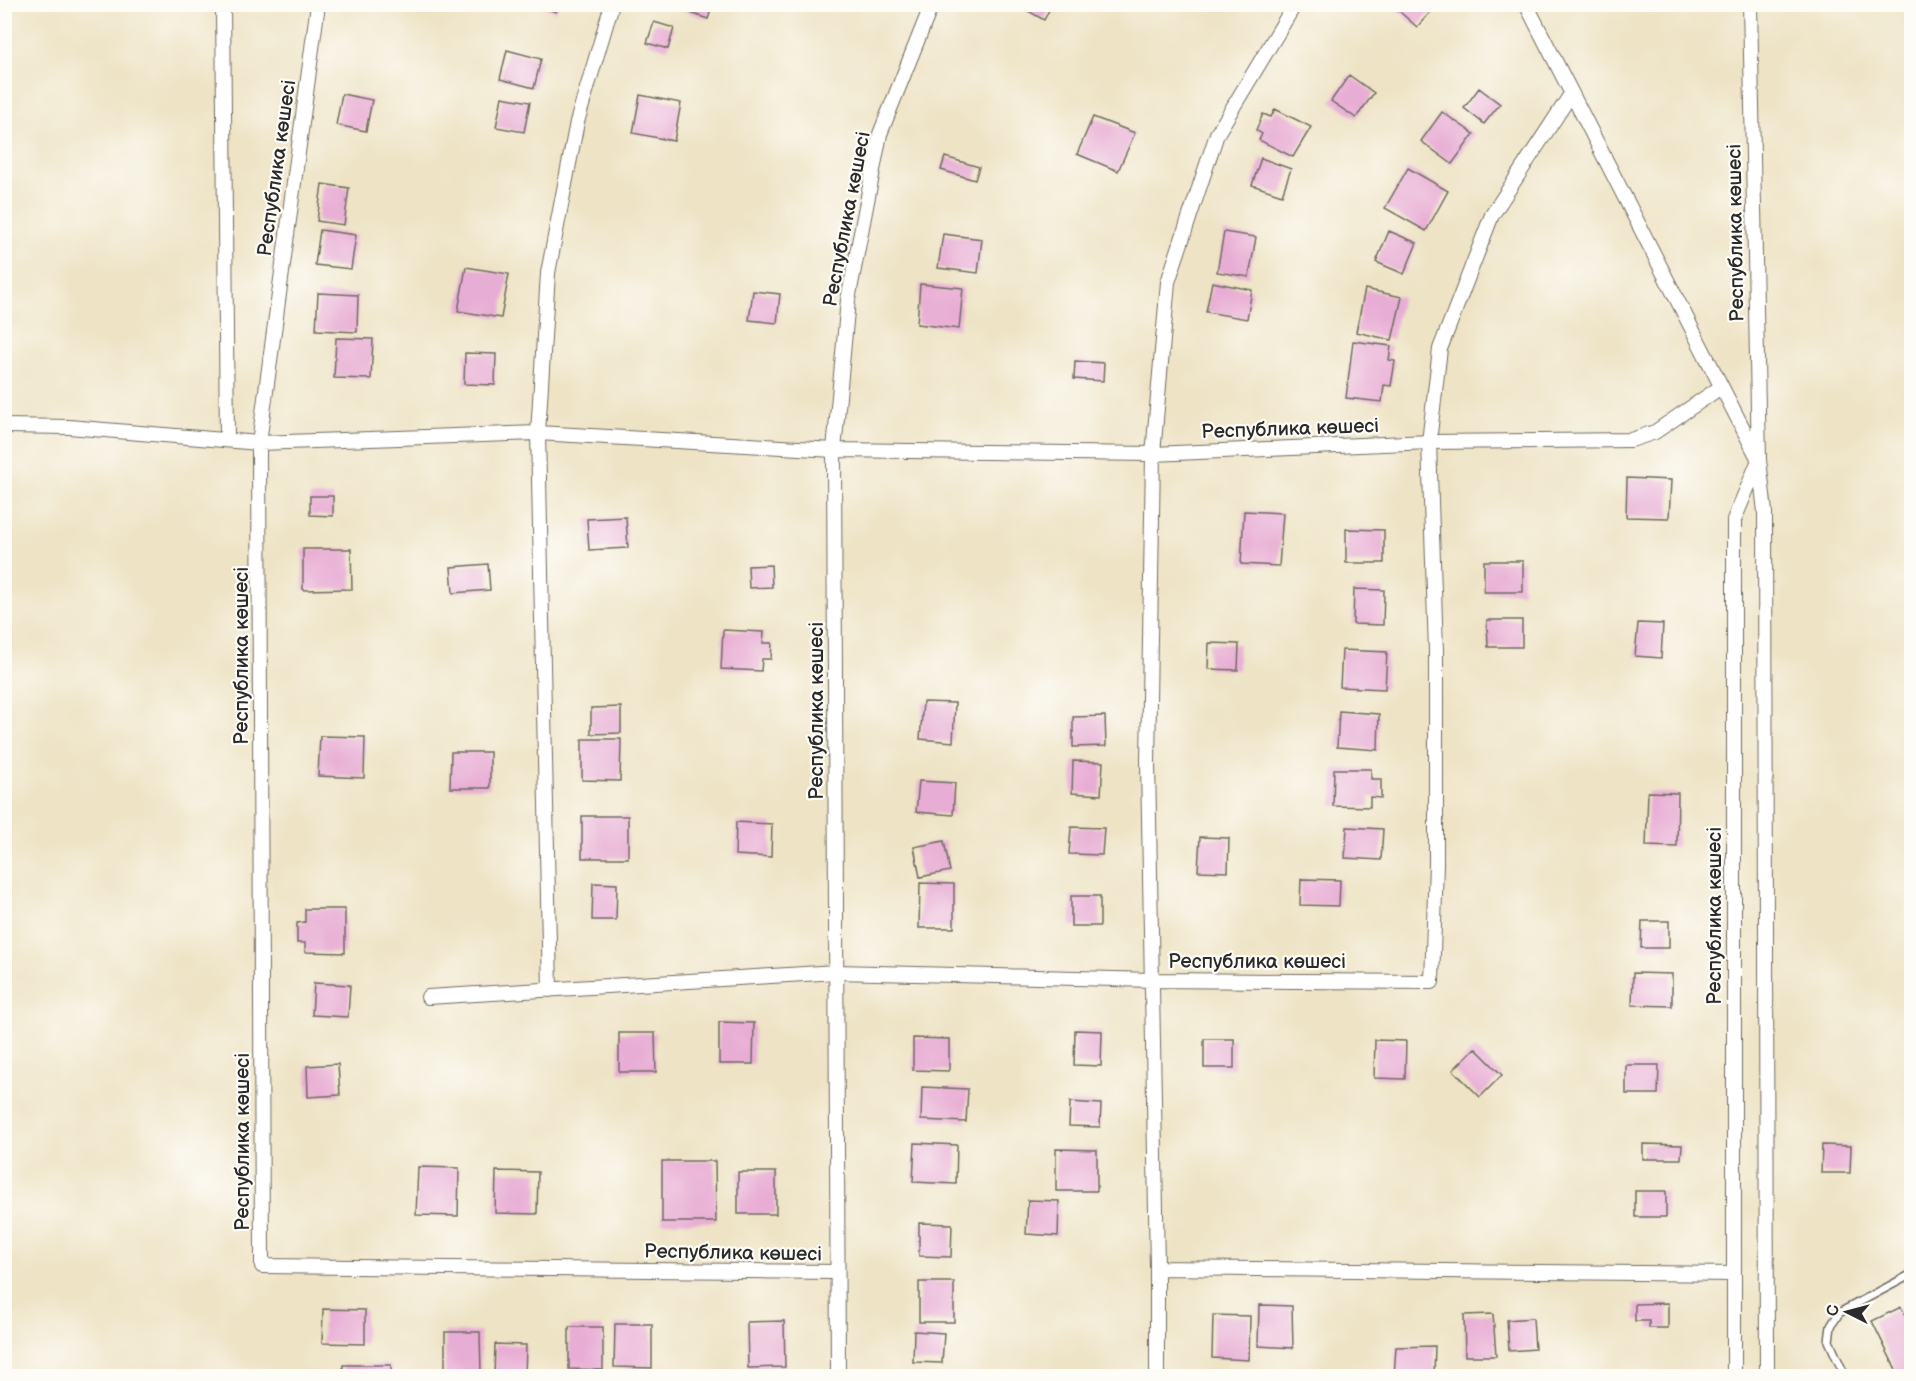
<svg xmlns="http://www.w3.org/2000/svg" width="1916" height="1381" font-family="'Balsamiq Sans',sans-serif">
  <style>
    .building { fill: #e8add4 }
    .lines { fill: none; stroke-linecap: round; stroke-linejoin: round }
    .lane-casing { stroke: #6f6b61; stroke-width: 10 }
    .street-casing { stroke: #6f6b61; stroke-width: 16 }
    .lane { stroke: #fff; stroke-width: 7 }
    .street { stroke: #fff; stroke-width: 14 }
    .labels { text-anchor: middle; stroke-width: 4.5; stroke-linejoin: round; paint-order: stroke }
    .street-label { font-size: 20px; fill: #2b2b2b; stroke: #fdfcf7 }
  </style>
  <rect width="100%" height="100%" fill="#fdfcf7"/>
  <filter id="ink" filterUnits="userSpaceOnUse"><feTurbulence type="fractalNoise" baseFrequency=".0167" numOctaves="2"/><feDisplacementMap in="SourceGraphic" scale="12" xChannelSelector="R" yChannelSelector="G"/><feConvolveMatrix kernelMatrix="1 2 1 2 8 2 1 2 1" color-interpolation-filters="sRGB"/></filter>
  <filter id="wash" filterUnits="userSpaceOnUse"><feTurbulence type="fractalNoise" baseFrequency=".008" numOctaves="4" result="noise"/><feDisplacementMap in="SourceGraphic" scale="24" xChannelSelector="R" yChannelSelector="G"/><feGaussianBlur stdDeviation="1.35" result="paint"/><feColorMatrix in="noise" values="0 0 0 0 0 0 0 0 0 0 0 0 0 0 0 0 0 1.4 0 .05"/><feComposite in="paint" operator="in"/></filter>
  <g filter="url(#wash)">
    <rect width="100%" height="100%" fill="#eee3c5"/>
    <g id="blocks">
      <path class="building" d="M535,4H559L556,12Z
        M677,4H713L708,19L676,8Z
        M1016,4H1052L1044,20Z
        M1391,4H1438L1417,27Z
        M654,22L674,28L668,49L647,43Z
        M507,50L541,59L534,88L500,79Z
        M1349,75L1374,93L1356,118L1331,101Z
        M1479,88L1500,104L1484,124L1464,108Z
        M342,94L372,100L366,131L336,125Z
        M640,95L681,103L674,141L633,133Z
        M502,97L530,102L524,132L496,127Z
        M1275,109L1311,127L1293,157L1259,140L1262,134L1256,130L1263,114L1271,117Z
        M1442,112L1474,134L1452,164L1421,141Z
        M1093,117L1135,133L1118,171L1077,154Z
        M945,157L979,167L975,180L941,170Z
        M1261,158L1291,169L1282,195L1252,185Z
        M1408,168L1448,191L1426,231L1385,208Z
        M322,184L349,188L344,225L317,221Z
        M320,230L356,235L351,269L315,265Z
        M1389,231L1417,243L1404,274L1376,262Z
        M1224,232L1256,237L1249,277L1217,272Z
        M943,234L982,239L978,273L938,268Z
        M466,267L509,274L501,318L458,311Z
        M1212,282L1252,290L1247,319L1206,312Z
        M920,284L963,288L959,329L917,324Z
        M1365,289L1402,297L1392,340L1356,332Z
        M753,291L780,294L777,323L749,320Z
        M318,293L358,295L357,332L316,330Z
        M336,338L373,339L371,379L334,378Z
        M1353,341L1391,346L1389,360L1395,361L1391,386L1384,385L1382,402L1346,398Z
        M465,353L496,354L495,385L464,384Z
        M1075,361L1104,363L1103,381L1074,379Z
        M1627,478L1671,480L1669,518L1626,517Z
        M310,496H333V516L310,515Z
        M1244,511L1283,513L1279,566L1241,564Z
        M626,517L628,548L589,550L587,519Z
        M1346,529L1384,530V563H1346Z
        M303,549H351L352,589L303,590Z
        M1484,561H1523V592H1484Z
        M488,564L490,590L453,593L451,567Z
        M771,565L772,587L749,588L748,566Z
        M1354,589L1384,590L1383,625L1353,624Z
        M1487,620H1522V647H1488Z
        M1638,623L1663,624L1661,658L1635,656Z
        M723,630L764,632L763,643H772L771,659H762L761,671L721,669Z
        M1209,643L1239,644L1238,670L1208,669Z
        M1342,650L1387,652L1385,689L1340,687Z
        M923,702L955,703L953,742L920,739Z
        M621,707V733L591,734V708Z
        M1339,711L1379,714L1378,750L1337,747Z
        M1105,716L1106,746L1073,747V717Z
        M320,736L365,737L364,778L318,776Z
        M582,739H621L620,781L582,780Z
        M451,752H490V788H450Z
        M1073,761L1103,762L1101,795L1072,793Z
        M1334,769H1371V779H1381V798L1370,797V807L1333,806Z
        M919,781L955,783L953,815L916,812Z
        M1648,792L1678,793L1677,847L1646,846Z
        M582,816H628V858H582Z
        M736,822L772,824L771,857L735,855Z
        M1071,827L1104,828L1102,855L1069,854Z
        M1347,827L1383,829L1381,860L1345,858Z
        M1200,837L1229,838L1228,872L1198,871Z
        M944,841L950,871L920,877L914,847Z
        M1301,879L1340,880L1339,906L1300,905Z
        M593,883L617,884L616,920H592Z
        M920,883L954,884V928H919Z
        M1071,896H1100V926H1071Z
        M305,909H345V953L305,952V943H297V923L305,922Z
        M1642,921H1669V948H1641Z
        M1633,973L1672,974V1006L1632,1005Z
        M314,983L350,985L348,1017L312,1015Z
        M719,1022L754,1023L753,1064H719Z
        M1075,1030L1102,1031L1101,1066L1074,1065Z
        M619,1033H655L656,1072H619Z
        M913,1038L949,1039V1071L913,1070Z
        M1204,1039H1234V1068H1204Z
        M1375,1040L1406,1041L1405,1079L1374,1078Z
        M1475,1048L1502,1075L1480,1097L1453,1070Z
        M338,1064L340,1095L308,1097L307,1066Z
        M1626,1065H1659L1658,1094H1626Z
        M922,1087L968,1089L966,1122L921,1120Z
        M1070,1102L1101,1104L1100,1127L1069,1126Z
        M915,1143L957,1145L956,1184L913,1182Z
        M1643,1144L1682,1145L1681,1159H1643Z
        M1822,1145L1851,1146L1850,1173H1821Z
        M1056,1149L1097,1150V1191H1056Z
        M662,1161H715L716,1222H662Z
        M418,1167L459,1168L458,1216L416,1215Z
        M496,1171L538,1172L537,1214L495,1213Z
        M738,1172H776V1214H738Z
        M1635,1191H1666V1217H1635Z
        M1028,1200L1059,1201L1058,1236L1026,1234Z
        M919,1223L952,1224L951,1257L919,1256Z
        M919,1282H954V1322H919Z
        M1668,1303V1328H1649V1321H1635V1304Z
        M1259,1305L1292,1306L1293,1348L1258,1346Z
        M1901,1307L1912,1328V1376H1899L1872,1321Z
        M323,1309L365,1310V1344L322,1343Z
        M1493,1314L1496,1356H1465L1464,1315Z
        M1213,1315L1250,1316L1249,1360L1212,1358Z
        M1533,1318L1535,1349L1509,1351L1507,1320Z
        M784,1321L785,1367L748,1368L747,1322Z
        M615,1324H652V1368L614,1367Z
        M569,1327H603V1370L569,1369Z
        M914,1331L944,1333L942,1363L913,1362Z
        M445,1332H480L481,1376H445Z
        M495,1344L526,1345L525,1376H494Z
        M1435,1346L1434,1376H1394L1396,1347Z
        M343,1365H391V1376H343Z"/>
    </g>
  </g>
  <g filter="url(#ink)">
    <use href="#blocks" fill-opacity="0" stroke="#6f6b61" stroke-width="1.5"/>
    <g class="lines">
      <defs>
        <path id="lane" d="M1845,1376L1829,1341L1831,1326L1839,1313L1912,1274"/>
        <path id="street" d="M223,4L227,440
          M318,4L259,443L262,1266L837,1272
          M1526,4L1759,460L1765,512L1767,1376
          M4,426L69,427L259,443L538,433L834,450L1153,454L1429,442L1631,440L1655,432L1721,387
          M550,990L538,433L548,273L577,122L612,4
          M428,997L837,972L1153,980L1432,982L1436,864V651L1429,442L1440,349L1492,215L1571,94
          M1157,1268L1734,1274
          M838,1376L834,450L848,300L880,134L932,4
          M1157,1376V1268L1148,763L1153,454L1168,282L1217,134L1295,4
          M1734,1376V520L1759,460L1750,4"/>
      </defs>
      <use href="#lane" class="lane-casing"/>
      <use href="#street" class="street-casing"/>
      <use href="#lane" class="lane"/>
      <use href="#street" class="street"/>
    </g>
  </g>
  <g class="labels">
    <g class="street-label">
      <text transform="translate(276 168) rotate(-82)" y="7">Республика көшесі</text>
      <text transform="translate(846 219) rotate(-79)" y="7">Республика көшесі</text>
      <text transform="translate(1735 233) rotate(-91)" y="7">Республика көшесі</text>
      <text transform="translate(1290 428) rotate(-2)" y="7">Республика көшесі</text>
      <text transform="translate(241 656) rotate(-90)" y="7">Республика көшесі</text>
      <text transform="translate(816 711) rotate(-90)" y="7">Республика көшесі</text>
      <text transform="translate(1714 916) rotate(-90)" y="7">Республика көшесі</text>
      <text x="1257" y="968">Республика көшесі</text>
      <text transform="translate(242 1142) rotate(-90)" y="7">Республика көшесі</text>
      <text transform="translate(733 1252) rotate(1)" y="7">Республика көшесі</text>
    </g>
  </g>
  <rect width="1916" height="1381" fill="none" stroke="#fdfcf7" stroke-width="24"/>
  <g transform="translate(1847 1312) rotate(276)" stroke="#fdfcf7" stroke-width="4.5" paint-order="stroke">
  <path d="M0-4.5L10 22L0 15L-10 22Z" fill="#2b2b2b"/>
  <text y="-9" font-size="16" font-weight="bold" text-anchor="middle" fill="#2b2b2b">С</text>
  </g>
</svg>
